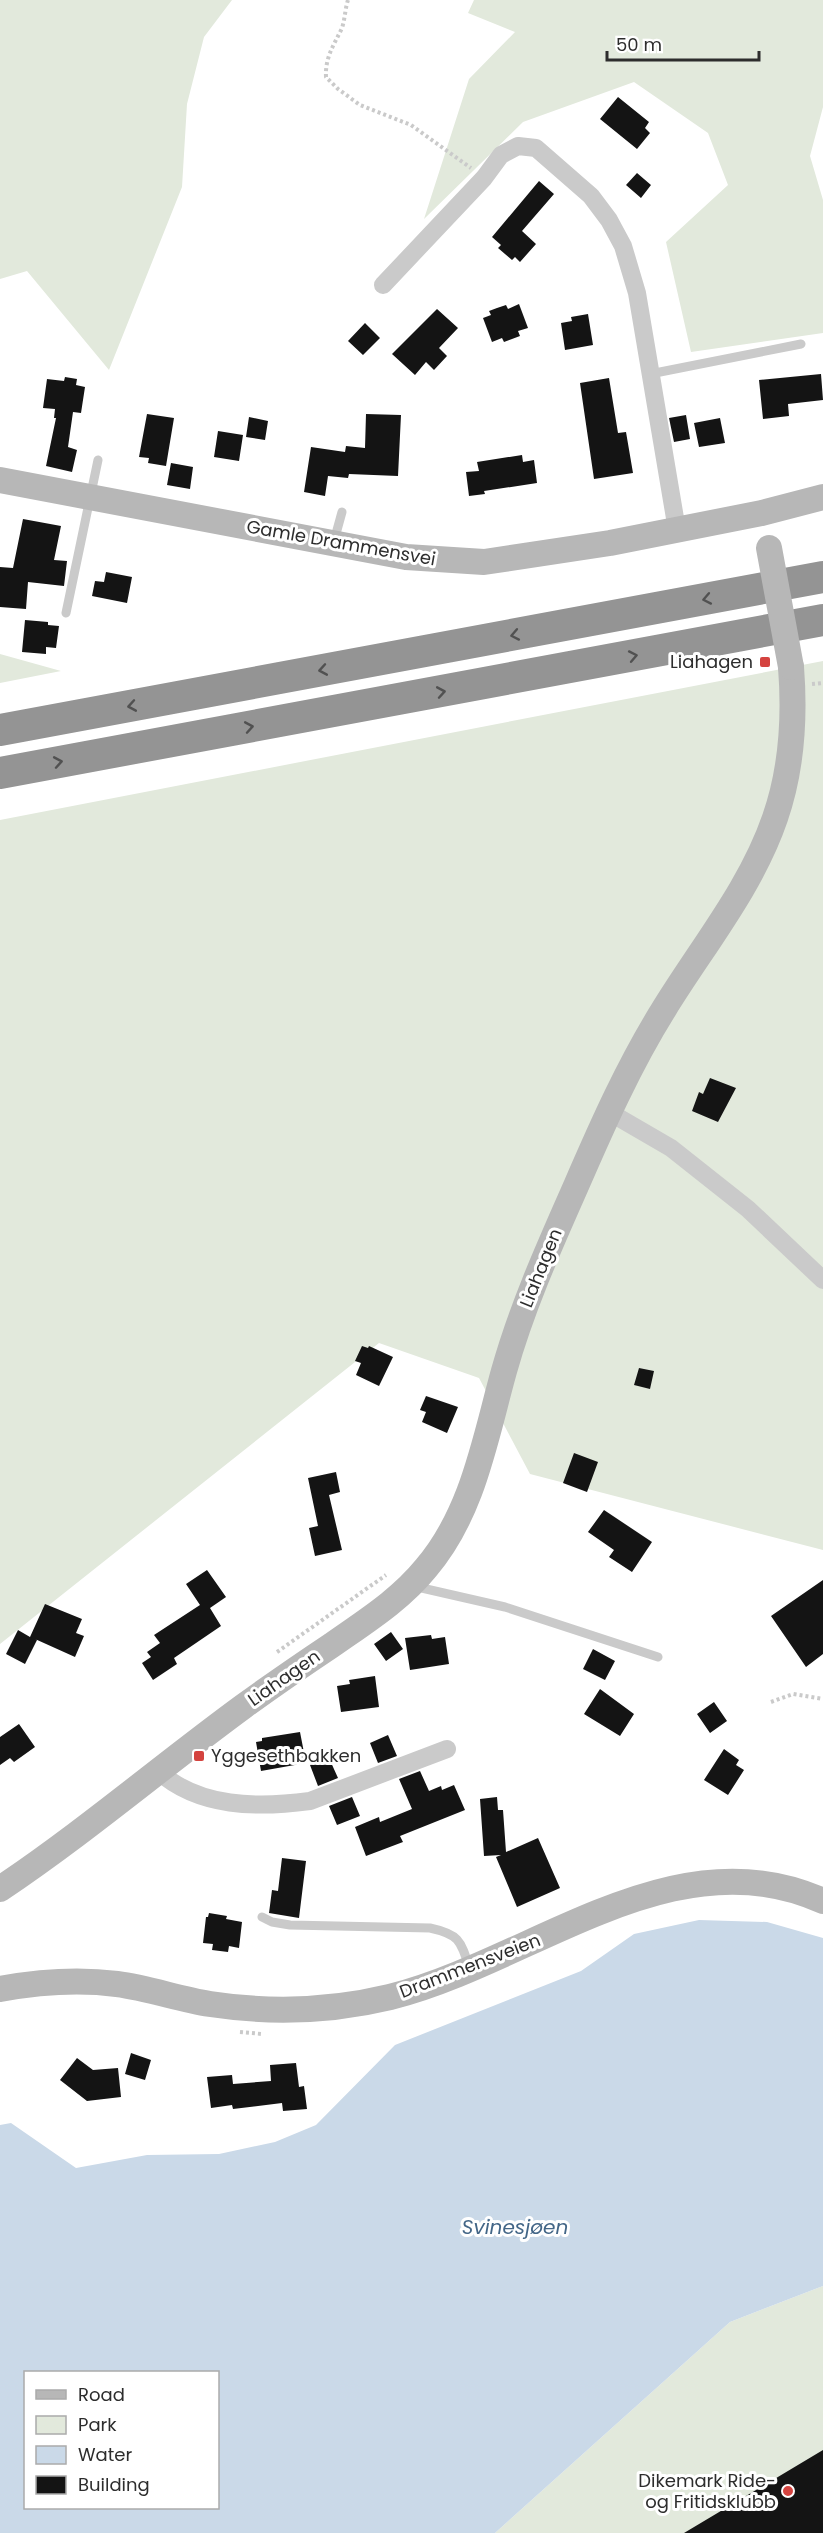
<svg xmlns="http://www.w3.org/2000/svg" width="823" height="2533" font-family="Poppins,sans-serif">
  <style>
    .green { fill: #e2e9dc }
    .water { fill: #cad9e8; fill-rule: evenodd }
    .building { fill: #141414 }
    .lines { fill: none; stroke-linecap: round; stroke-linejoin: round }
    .path { stroke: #cacaca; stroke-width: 4; stroke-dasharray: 3 3; stroke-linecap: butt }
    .lane { stroke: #cacaca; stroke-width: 9 }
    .street { stroke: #cacaca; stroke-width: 18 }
    .secondary { stroke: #b7b7b7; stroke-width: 26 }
    .highway { stroke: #949494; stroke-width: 32 }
    .secondary-bridge { stroke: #b7b7b7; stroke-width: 26 }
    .oneway { stroke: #515151 }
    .poi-dot { fill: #d4433f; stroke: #fff; stroke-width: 2 }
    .labels { text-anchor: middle; stroke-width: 6; stroke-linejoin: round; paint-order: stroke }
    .street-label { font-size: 18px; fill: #2d2d2d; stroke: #fff }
    .poi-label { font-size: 18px; fill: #2d2d2d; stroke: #fff; text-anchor: end }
    .water-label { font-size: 20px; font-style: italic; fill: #436687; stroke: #fff }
  </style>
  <rect width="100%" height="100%" fill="#fff"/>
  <path class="green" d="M0,0H232L204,37L187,104L182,187L109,370L27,271L0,279Z
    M474,0H823V107L810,156L823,200V333L691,352L666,242L728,185L708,133L634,82L523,122L424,219L469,79L515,32L468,13Z
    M0,654L61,671L0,683Z
    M823,661V1550L530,1474L479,1378L379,1343L0,1644V820Z
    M823,2286V2533H495L730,2322Z"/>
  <path class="water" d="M699,1920L767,1922L823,1938V2286L730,2322L495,2533H0V2125L11,2123L76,2168L147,2155L219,2154L275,2142L316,2125L395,2045L581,1971L634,1934ZM26,2372H218V2508H26Z"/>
  <path class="building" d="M618,97L649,122L645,128L650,133L637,149L600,119Z
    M637,173L651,185L641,198L626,185Z
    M539,181L554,194L522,231L536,244L520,262L515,257L512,260L498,248L501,245L492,237Z
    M519,304L528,328L518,331L520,336L504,342L502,338L492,342L483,318L491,315L489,311L497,308L506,305L508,309Z
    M437,309L458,328L439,348L447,356L434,370L426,362L415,375L392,354Z
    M588,314L593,345L565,350L561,323L572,321L571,317Z
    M365,323L380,338L363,355L348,341Z
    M821,374L823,400L788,404L789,416L763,419L759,380Z
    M65,377L77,379L76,385L85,387L81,413L73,412L68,447L77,450L72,472L46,466L56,418H54L55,409L43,408L47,379L64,381Z
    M609,378L618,433L626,432L633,473L594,479L580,383Z
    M147,414L174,418L166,466L148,463L149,458L139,457Z
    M366,414L401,415L398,476L349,474L348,478L328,476L325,496L304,492L311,447L345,452L346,446L365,448Z
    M686,415L690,439L674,442L669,418Z
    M249,417L268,421L265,440L246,437Z
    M720,418L725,443L699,447L694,423Z
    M218,431L243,435L239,461L214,457Z
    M522,455L523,462L534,460L537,483L484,491L485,494L469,496L466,472L479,471L477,462Z
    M171,463L193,467L190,489L167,485Z
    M23,519L61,526L54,560L67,561L64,586L28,582L26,609L0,607V567L13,568Z
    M106,572L132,577L127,603L92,596L95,581L104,582Z
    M25,620L48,622V625L59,626L56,648L46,647V654L22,652Z
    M710,1078L736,1088L718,1122L692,1111L699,1092L703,1094Z
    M362,1346L368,1348L369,1346L393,1357L379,1386L356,1375L361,1363L355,1361Z
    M639,1368L654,1371L650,1389L634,1385Z
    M426,1396L458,1407L447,1433L422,1422L426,1412L420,1410Z
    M574,1453L598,1462L587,1492L563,1483Z
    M336,1472L340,1492L329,1495L342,1550L315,1556L309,1528L318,1526L308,1478Z
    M604,1510L652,1542L632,1572L609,1557L614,1550L588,1532Z
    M207,1570L226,1597L210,1608L221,1626L174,1658L177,1664L153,1680L142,1663L151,1657L147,1652L160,1643L154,1635L200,1605L186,1584Z
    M823,1580V1654L806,1667L771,1616Z
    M45,1604L82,1619L76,1633L84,1636L75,1657L35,1639L37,1640L25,1664L6,1654L18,1630L30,1637Z
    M391,1632L403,1649L386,1661L374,1644Z
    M431,1635L432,1639L445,1637L449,1664L410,1670L405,1638Z
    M593,1649L615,1661L605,1680L583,1669Z
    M375,1676L379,1707L341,1712L337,1686L350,1684L349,1680Z
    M600,1689L634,1714L620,1736L584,1714Z
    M714,1702L727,1721L710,1733L697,1714Z
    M19,1724L35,1747L14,1762L10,1758L0,1765V1737Z
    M300,1732L306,1763L261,1771L256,1742L262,1741V1738Z
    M388,1735L397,1756L378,1763L370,1743Z
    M724,1749L739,1760L736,1765L744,1770L728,1795L704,1780Z
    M329,1758L338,1778L318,1786L310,1765Z
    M420,1771L429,1791L441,1786L442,1790L454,1785L465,1810L400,1836L403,1842L366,1856L355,1827L379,1817L380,1822L412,1809L399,1779Z
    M352,1797L360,1816L337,1825L329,1806Z
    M497,1797L498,1810H503L506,1852L538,1838L560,1888L517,1907L496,1857L501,1855L484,1856L480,1799Z
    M282,1858L306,1861L299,1918L269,1913L272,1890L278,1891Z
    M209,1913L227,1916L226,1919L242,1922L239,1948L229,1946L228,1952L212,1950L213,1944L203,1943L206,1917H208Z
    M131,2053L151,2060L145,2080L125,2074Z
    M77,2058L93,2070L118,2068L121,2097L87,2101L60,2080Z
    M296,2063L299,2087L304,2086L307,2109L283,2111L282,2103L233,2109L232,2105L211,2108L207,2077L232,2075L233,2084L271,2081L270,2065Z
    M823,2450V2533H684Z"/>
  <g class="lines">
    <path class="path" d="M348,0C345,9 345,19 342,28C334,45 325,57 326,77L338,89L360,105L411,125L471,168
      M812,684L823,683
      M277,1652L386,1575
      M771,1702L793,1694L823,1699
      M240,2032L262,2034"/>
    <path class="lane" d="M650,374L801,344
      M334,541L342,512
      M66,613L98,460
      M413,1586L505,1607L658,1657
      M262,1917L272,1922L290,1925L430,1928C458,1934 461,1940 469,1967"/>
    <path class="street" d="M383,285L484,178L501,155L518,146L536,148L591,196L609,220L623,246L637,293L677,530
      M609,1112L671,1148L748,1209L823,1280
      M158,1771C199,1808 258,1808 310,1801L447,1749"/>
    <path class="secondary" d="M0,480L406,557L484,562L610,543L762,513L823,497
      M0,1889C85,1832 162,1766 244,1706C273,1685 302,1665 332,1645C366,1621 400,1600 426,1568C473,1513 485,1439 504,1371C522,1307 549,1247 576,1186C602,1126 629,1065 664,1009C702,947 751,888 775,818C792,769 795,718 791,667
      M0,1989C38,1982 78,1979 117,1984C148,1988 179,1999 210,2004C269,2013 332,2011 390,1997C531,1962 674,1833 823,1901"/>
    <path class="highway" d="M0,730L823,577
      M0,773L823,620"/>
    <path class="secondary-bridge" d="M769,548L791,667"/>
  </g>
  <defs><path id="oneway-chevron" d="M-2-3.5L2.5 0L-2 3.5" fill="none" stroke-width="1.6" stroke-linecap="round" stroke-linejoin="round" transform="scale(1.5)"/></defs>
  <g class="oneway">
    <use href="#oneway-chevron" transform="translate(707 599) rotate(169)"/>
    <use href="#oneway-chevron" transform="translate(515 635) rotate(169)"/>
    <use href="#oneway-chevron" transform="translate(633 656) rotate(-11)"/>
    <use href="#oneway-chevron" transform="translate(323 670) rotate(170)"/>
    <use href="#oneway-chevron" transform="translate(441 692) rotate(-10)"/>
    <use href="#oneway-chevron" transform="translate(132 706) rotate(170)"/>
    <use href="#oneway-chevron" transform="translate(249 727) rotate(-10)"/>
    <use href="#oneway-chevron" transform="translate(58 762) rotate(-10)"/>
  </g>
  <g class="poi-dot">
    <rect x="759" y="656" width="12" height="12" rx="3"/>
    <rect x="193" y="1750" width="12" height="12" rx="3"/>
    <circle cx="788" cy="2491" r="6"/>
  </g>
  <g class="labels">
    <g class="street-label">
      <text transform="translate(341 543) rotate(10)" y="6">Gamle Drammensvei</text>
      <text transform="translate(541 1268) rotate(-68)" y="6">Liahagen</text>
      <text transform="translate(284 1678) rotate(-35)" y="6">Liahagen</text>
      <text transform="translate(470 1966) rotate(-21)" y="6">Drammensveien</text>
    </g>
    <g class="poi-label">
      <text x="753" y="668">Liahagen</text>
      <text x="211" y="1762" text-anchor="start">Yggesethbakken</text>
      <text x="776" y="2487">Dikemark Ride-<tspan x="776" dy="21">og Fritidsklubb</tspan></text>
    </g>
    <g class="water-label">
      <text x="515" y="2234">Svinesjøen</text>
    </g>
  </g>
  <rect x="24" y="2371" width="195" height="138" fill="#ffffff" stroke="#ababab" stroke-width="1.5"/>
  <rect x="36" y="2390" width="30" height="9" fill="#b7b7b7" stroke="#ababab" stroke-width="1.5"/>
  <text x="78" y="2401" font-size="18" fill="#2d2d2d">Road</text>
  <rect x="36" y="2416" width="30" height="18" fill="#e2e9dc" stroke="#ababab" stroke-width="1.5"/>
  <text x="78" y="2431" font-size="18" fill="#2d2d2d">Park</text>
  <rect x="36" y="2446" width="30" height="18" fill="#cad9e8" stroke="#ababab" stroke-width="1.5"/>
  <text x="78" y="2461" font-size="18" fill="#2d2d2d">Water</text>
  <rect x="36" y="2476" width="30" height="18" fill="#141414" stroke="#ababab" stroke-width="1.5"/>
  <text x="78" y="2491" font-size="18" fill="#2d2d2d">Building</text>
  <path d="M607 51v9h152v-9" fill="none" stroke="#2d2d2d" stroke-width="3"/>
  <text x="616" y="51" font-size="18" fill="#2d2d2d" stroke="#ffffff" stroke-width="4.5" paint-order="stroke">50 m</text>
</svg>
